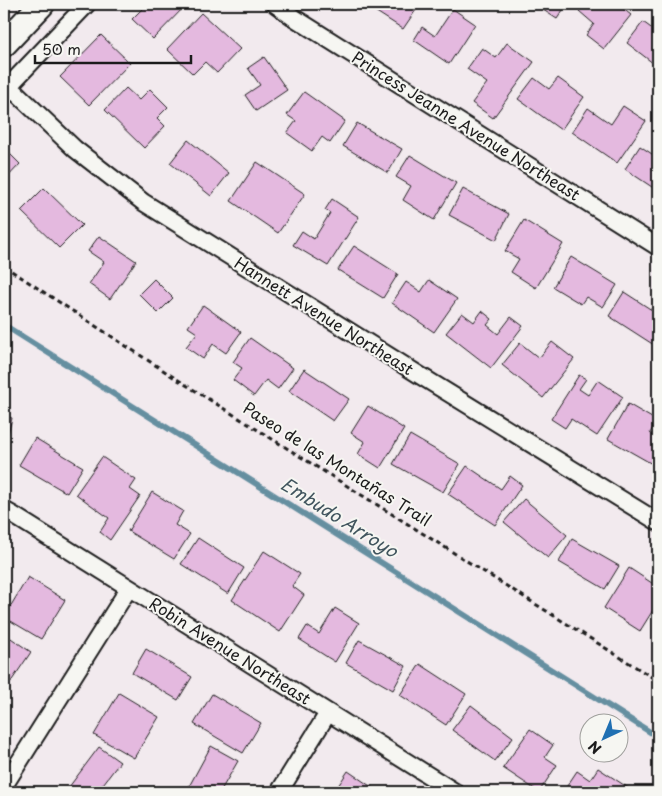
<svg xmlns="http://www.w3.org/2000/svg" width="662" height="796" font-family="'Playpen Sans',sans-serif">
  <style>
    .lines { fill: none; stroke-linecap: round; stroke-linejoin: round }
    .stream { stroke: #658fa0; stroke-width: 6 }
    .building { fill: #e4b9df; stroke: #1c1c1c }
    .street-casing { stroke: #1c1c1c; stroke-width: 20 }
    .secondary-casing { stroke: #1c1c1c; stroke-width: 28 }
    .path { stroke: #1c1c1c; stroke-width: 3; stroke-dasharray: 5 4; stroke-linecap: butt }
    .street { stroke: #f6f6f2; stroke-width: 16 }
    .secondary { stroke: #f6f6f2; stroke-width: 24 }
    .labels { text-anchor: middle; stroke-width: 4; stroke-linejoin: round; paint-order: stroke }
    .street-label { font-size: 16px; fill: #1c1c1c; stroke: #f6f6f2 }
    .water-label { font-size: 18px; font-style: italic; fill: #41555e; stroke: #f6f6f2 }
  </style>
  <rect width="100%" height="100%" fill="#f2eaee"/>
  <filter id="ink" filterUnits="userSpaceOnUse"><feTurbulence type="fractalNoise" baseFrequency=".02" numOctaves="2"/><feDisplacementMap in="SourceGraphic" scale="10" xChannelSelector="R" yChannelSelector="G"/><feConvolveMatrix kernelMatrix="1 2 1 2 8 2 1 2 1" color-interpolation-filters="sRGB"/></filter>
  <g filter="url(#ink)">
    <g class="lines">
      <path class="stream" d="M4,325L658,737"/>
    </g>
    <path class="building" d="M147,4H187L153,39L132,19Z
      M364,4H420L403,29Z
      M534,4H567L557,19Z
      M585,4H617L631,15L604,49L586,35L594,24L579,11Z
      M453,9L475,24L449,64L414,40L422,27L435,36Z
      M201,13L240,49L217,73L205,62L193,74L167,49Z
      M643,22L658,33V67L627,43Z
      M101,35L130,63L89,105L60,77Z
      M507,43L534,62L493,118L472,103L487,83L467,69L482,48L496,58Z
      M264,57L287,90L256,111L245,95L260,85L248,68Z
      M534,78L549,89L558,78L584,97L561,130L518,99Z
      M126,88L139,100L150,89L168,107L157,118L165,126L144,148L105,110Z
      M304,92L345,121L330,143L322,137L312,151L287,133L296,121L287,115Z
      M623,106L646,121L617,163L572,132L588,108L611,124Z
      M357,123L402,149L388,173L343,146Z
      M188,140L229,173L211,196L170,163Z
      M640,146L658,158V191L625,169Z
      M4,148L20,164L4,181Z
      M410,155L456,183L434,220L403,200L411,186L396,177Z
      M257,162L305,194L278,233L231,201Z
      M44,188L82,225L59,248L21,211Z
      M463,189L509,214L496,240L449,215Z
      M332,199L359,217L328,266L293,245L302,231L314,239L330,213L325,210Z
      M524,220L563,244L536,288L511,272L519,259L505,251Z
      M99,236L136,261L110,299L89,284L104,262L88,251Z
      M354,246L398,274L383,298L338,270Z
      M571,257L617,285L603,307L586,297L581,304L553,287Z
      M154,279L173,298L158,313L139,294Z
      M429,280L457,299L434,332L392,303L406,282L421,292Z
      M624,292L658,314V338L654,345L609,316Z
      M203,305L241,332L226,353L213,344L203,359L186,347L197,333L188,327Z
      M482,311L492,319L487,325L498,334L511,317L523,326L491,368L446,333L462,313L474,322Z
      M250,338L293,368L278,389L266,380L254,396L233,380L242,368L233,362Z
      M552,342L574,359L543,398L502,365L520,343L539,358Z
      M304,369L349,399L333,421L289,391Z
      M579,375L586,379L579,389L588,395L598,380L623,397L597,436L571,419L565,428L551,419Z
      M628,404L657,421L650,433L658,438V458L654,465L608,439Z
      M368,406L404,429L380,468L358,454L365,442L351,433Z
      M4,416L12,418L4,450Z
      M410,435L460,464L443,492L393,464Z
      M35,438L83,467L67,493L19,465Z
      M102,457L136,480L130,489L140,496L110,540L100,532L109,518L76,494Z
      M467,466L501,489L510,476L522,485L495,525L448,494Z
      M152,492L183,511L175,525L190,534L174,559L128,531Z
      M524,499L567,535L548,558L504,522Z
      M198,538L244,568L228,594L181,564Z
      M572,539L619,566L605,589L559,562Z
      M264,551L300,574L292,586L304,595L280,632L232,600Z
      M629,568L658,587V602L640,631L604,608Z
      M28,577L65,600L41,639L4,617Z
      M335,608L359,623L335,662L299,639L307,626L319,634Z
      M5,634L31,652L4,692V636Z
      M359,640L406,666L393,690L346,663Z
      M146,649L192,677L178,700L132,673Z
      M420,664L466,694L446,725L400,695Z
      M119,693L159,717L134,758L94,735Z
      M212,694L261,723L243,753L194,724Z
      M471,705L513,737L495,761L452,730Z
      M530,729L553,745L545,757L557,765L539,792L503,768Z
      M211,746L238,761L220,792H186Z
      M99,747L120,762L97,792H69L66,791Z
      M598,768L630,789L628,792H563L577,771L590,780Z
      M348,771L379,792H334Z
      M318,786L327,792H313Z"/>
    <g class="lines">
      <defs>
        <path id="street" d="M275,4L293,17L658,247
          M9,86L75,149L143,202L421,376L658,522
          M4,91L87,4
          M4,510L13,515L455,792
          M4,786L129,588
          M279,792L328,713"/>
        <path id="secondary" d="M4,44L42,4"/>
      </defs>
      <use href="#street" class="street-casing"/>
      <use href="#secondary" class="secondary-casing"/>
      <path class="path" d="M4,266L175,378L658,681"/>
      <use href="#street" class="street"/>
      <use href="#secondary" class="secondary"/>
    </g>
  </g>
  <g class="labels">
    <g class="street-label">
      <text transform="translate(466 126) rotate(32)" y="6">Princess Jeanne Avenue Northeast</text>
      <text transform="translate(324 316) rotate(32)" y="6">Hannett Avenue Northeast</text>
      <text transform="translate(337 464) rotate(32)" y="6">Paseo de las Montañas Trail</text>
      <text transform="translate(230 651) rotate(32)" y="6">Robin Avenue Northeast</text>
    </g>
    <g class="water-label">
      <text transform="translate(339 518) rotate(32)" y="6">Embudo Arroyo</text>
    </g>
  </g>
  <rect width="662" height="796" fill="none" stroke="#f6f6f2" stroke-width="20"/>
  <rect x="10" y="10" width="642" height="776" fill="none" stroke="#1c1c1c" stroke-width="2" filter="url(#ink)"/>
  <g transform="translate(604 738) rotate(224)"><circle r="24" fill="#f6f6f2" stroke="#9f9f9c"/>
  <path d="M0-4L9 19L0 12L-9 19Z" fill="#1f6fb2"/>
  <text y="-8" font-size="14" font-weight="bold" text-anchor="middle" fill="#1c1c1c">N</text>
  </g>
  <path d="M35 55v8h156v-8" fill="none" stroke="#1c1c1c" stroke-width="2.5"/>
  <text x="42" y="55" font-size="15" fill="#1c1c1c" stroke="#f6f6f2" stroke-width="4" paint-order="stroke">50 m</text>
</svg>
